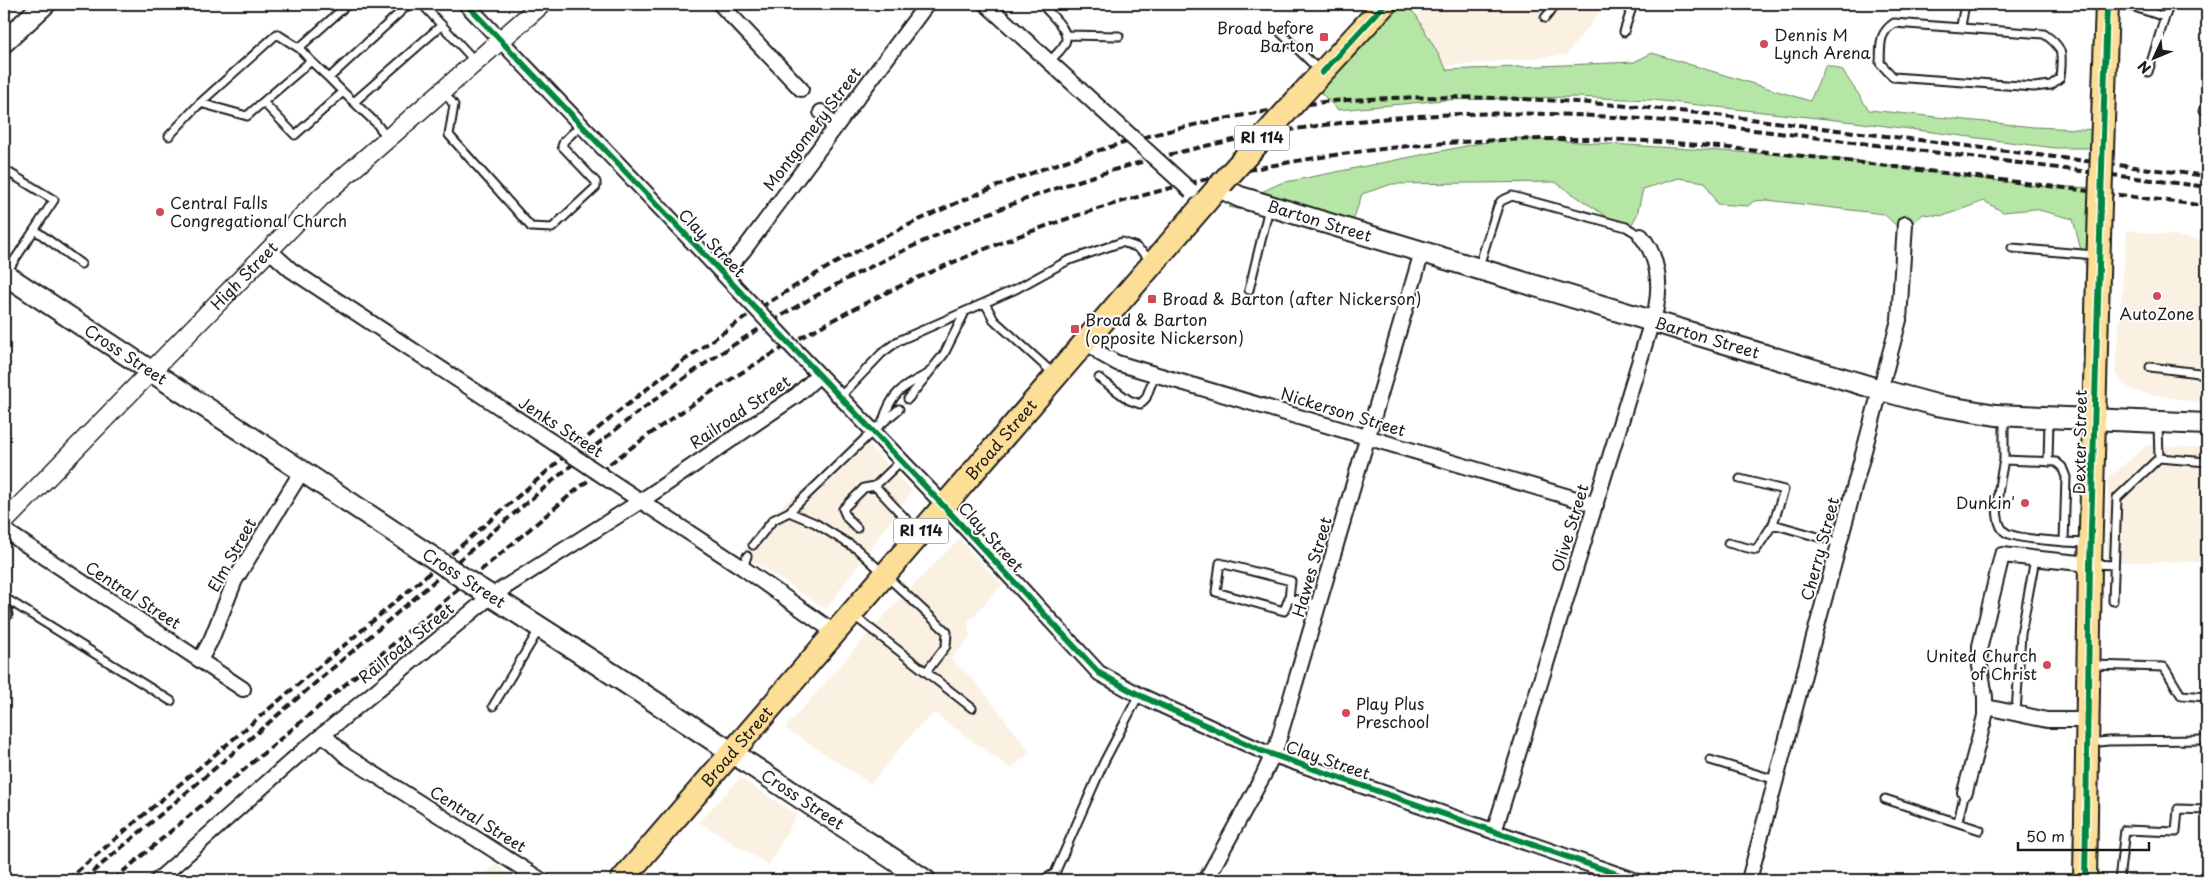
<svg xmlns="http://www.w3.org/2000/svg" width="2211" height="884" font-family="'Playpen Sans',sans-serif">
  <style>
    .built { fill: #faf1e2 }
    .green { fill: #b6e6a5; stroke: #698160 }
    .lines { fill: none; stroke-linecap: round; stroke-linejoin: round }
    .service-casing { stroke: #1c1c1c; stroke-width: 11 }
    .minor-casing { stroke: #1c1c1c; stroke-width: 18 }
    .tertiary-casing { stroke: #1c1c1c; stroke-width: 21 }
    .secondary-casing { stroke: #1c1c1c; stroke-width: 24 }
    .primary-casing { stroke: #1c1c1c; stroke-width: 26 }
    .service { stroke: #fff; stroke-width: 7 }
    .minor { stroke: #fff; stroke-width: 14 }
    .tertiary { stroke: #fff; stroke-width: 18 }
    .secondary { stroke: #fff; stroke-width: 20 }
    .primary { stroke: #fdde96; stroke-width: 22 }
    .rail { stroke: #1c1c1c; stroke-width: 4; stroke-dasharray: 8 4; stroke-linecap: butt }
    .minor-bridge-casing { stroke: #1c1c1c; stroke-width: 18; stroke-linecap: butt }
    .secondary-bridge-casing { stroke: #1c1c1c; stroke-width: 24; stroke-linecap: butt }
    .primary-bridge-casing { stroke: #1c1c1c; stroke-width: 26; stroke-linecap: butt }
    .minor-bridge { stroke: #fff; stroke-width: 14 }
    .secondary-bridge { stroke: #fff; stroke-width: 20 }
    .primary-bridge { stroke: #fdde96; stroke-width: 22 }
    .cycleway-casing { stroke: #fff; stroke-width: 9 }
    .cycleway { stroke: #00873e; stroke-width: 6 }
    .poi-dot { fill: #d1495b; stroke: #fff; stroke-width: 2 }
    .labels { text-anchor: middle; stroke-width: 4; stroke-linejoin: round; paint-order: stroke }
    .shield { fill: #fff; stroke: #606060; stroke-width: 1 }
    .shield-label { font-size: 15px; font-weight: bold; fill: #1c1c1c }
    .poi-label { font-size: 16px; fill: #1c1c1c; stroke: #fff; text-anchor: start }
    .street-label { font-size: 16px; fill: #1c1c1c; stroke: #fff }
  </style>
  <rect width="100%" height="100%" fill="#fff"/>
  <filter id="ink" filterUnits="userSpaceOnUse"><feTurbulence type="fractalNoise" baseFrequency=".02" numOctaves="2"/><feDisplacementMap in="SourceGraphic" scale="10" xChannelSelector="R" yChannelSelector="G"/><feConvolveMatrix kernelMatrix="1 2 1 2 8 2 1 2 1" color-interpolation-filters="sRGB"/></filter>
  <g filter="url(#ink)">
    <path class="built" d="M1428,4H1607L1566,55L1415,69L1389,48Z
      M2127,230L2207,240V404L2138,392L2124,385L2115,372Z
      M859,435L912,491L826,609L742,554L762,522L822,473Z
      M2147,445L2207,448V562H2107L2108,478Z
      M959,539L1002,585L968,622L970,637L951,659L974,680L1030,752L1011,769L934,713L915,730L871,784L785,728L893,606Z
      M740,778L797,815L768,865L699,822Z
      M495,864L517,880H482Z"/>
    <path class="green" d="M1386,4H1404L1416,15L1447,70L1634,62L1652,53L1810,101L1826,65L1842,70L1869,110L2034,127L2101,130L2104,148H2055L1863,123L1653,100L1573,97L1444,100L1338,110L1312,84Z
      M1517,138L1831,158L2038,186L2103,188L2092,272L2084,262L2073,219L2035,209L2003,212L1984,201L1943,216L1923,214L1904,233L1884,214L1767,200L1754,201L1748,206L1717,204L1705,182L1679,178L1643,189L1637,215L1628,231L1555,182L1392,184L1362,194L1349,233L1229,207L1281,183L1501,139Z"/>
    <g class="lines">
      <defs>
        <path id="service" d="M348,4L299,48L311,61L263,102L295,135L343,92L376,123L388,139
          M422,4L476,62
          M1042,4C1049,14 1071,30 1065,43C1062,50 1054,56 1049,62
          M2116,4L2131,6L2165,17L2170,4
          M1545,18L1556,4
          M1894,23L2044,34C2065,48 2062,55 2060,78L2051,85L2034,87L1893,77L1880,63C1881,45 1878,34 1894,23Z
          M1961,26L1965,4
          M1280,32L1320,71
          M1624,32L1633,4
          M1066,35L1119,36
          M311,61L329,78
          M2148,72L2165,17
          M343,92L329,78L409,4
          M444,92L454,105L449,135L531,227L552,228L596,187V182L562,146L564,141L581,125
          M354,102L442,25
          M2207,102L2204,110L2207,111
          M200,103L277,34L299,48
          M169,136L200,103L247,116L263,102
          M35,230L81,264
          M2012,248L2095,255
          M1479,266L1498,206L1501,201L1512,196L1626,227L1641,236
          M6,273L54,200L8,172
          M1249,290L1269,208
          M985,303L994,320L1054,374
          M2150,367L2207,374
          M2206,374L2207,365
          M1099,378L1129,400L1140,404L1146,398L1155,374
          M840,397L882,353L898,341L1016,289L1067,261L1122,242L1136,247L1152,260
          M908,399L944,354L965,312
          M2004,416V460L2056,462L2062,467L2066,477L2064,542L2088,543
          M883,421C891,394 901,387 926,375
          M2158,425L2159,458
          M2004,460C2001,477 1988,527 2009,534C2024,540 2048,540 2064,542
          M901,461L875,486L918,532
          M2048,462L2049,418
          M1740,479L1784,490L1773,524
          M789,512L873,431L899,409
          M857,528L847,518L843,509L864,488L875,486
          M1728,543L1756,550L1773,524L1839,543
          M753,545L773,520L789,512L815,523L857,549L947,632L946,646L926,672
          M2093,564L2114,565
          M743,568L747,556
          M5,598L171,701
          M1289,598L1284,611L1216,592L1220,563L1291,581L1289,598L1319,605
          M2113,601L2117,498L2159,458L2207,462
          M853,615L972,708
          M4,620L8,615L4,597
          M2091,665L2164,667L2181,695L2207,697
          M493,706L540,628
          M2016,713L2021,634L2035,559
          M2090,743L2108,741L2207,740
          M1710,760L1776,780
          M1885,799L1980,830
          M1958,821L1965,792
          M1043,880L1055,873L1104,762L1139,695
          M2119,880L2125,830L2176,832L2178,809L2207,810"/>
        <path id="minor" d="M466,4L745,297
          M720,4L801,89
          M986,4L1123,129
          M821,112L835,127
          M269,250L291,270L554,443
          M723,274L743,251L927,4
          M1087,340L1101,354L1117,363L1596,505
          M797,352L944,505L1099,673L1139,695L1262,751L1634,880
          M609,480L743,568L834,632
          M4,530L243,689
          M200,660L211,640L235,580L302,471
          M1986,707L2047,720H2087
          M323,734L346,756L541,880
          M1965,792L1985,716V697L1980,666V646L2002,555L2090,564
          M1494,832L1656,308C1661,284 1658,256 1641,236
          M158,880L297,756L491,596L641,501L797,395L819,375
          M1206,880L1263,776L1277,745L1422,252
          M1749,880L1899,320L1905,224"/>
        <g id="tertiary">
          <path id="s1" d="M4,522L321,197L542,4"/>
        </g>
        <g id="secondary">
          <path d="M4,42L45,4"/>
          <path id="s2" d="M1219,187L1240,197L1270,206L1881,390L1936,405L1996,415L2207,424"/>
          <path id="s3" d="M4,274L429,555"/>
          <path id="s4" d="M475,586C627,681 775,782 925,880"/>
        </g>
        <g id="primary">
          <path d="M1303,93L1385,4"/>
          <path d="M2102,150L2107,4"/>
          <path id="s5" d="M622,880L1222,183"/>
          <path d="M2085,880L2090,564L2100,203"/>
        </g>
      </defs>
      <use href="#service" class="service-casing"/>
      <use href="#minor" class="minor-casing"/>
      <use href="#tertiary" class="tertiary-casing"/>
      <use href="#secondary" class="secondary-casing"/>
      <use href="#primary" class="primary-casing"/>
      <use href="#service" class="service"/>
      <use href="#minor" class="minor"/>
      <use href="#tertiary" class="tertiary"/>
      <use href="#secondary" class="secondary"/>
      <use href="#primary" class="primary"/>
      <path class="rail" d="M67,880C189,776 312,673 434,569C537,481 639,387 752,313C871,236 998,178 1134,140C1177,128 1219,119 1263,112C1287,108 1310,103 1334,101C1503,89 1670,108 1837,130C1961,145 2084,161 2207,176
        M83,880C204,778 325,675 445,572C533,498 619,421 715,357C930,215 1180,126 1439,115C1578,108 1716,125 1853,142C1971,157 2089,172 2207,187
        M113,880L569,496C859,260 1204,135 1578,139C1659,139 1740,149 1820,158C1949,173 2078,190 2207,206"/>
      <defs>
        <path id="minor-bridge" d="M1123,129L1191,191
          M745,297L797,352
          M554,443L609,480"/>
        <path id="secondary-bridge" d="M429,555L475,586"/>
        <path id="primary-bridge" d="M1222,183L1303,93
          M2100,203L2102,150"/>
      </defs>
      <use href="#minor-bridge" class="minor-bridge-casing"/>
      <use href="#secondary-bridge" class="secondary-bridge-casing"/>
      <use href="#primary-bridge" class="primary-bridge-casing"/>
      <use href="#minor-bridge" class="minor-bridge"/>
      <use href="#secondary-bridge" class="secondary-bridge"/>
      <use href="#primary-bridge" class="primary-bridge"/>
      <defs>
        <path id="cycleway" d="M466,4L924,485L1099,673L1139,695L1262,751L1634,880
          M1322,73L1385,4
          M2085,880L2090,564L2107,4"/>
      </defs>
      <use href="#cycleway" class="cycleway-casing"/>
      <use href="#cycleway" class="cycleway"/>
    </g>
  </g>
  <g class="poi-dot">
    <rect x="1319" y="32" width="10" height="10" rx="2.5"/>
    <circle cx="1764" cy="44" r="5"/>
    <circle cx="160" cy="212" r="5"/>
    <circle cx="2157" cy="296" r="5"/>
    <rect x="1147" y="294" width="10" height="10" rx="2.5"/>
    <rect x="1070" y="324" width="10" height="10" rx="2.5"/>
    <circle cx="2025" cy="503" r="5"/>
    <circle cx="2047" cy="665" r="5"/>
    <circle cx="1346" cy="713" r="5"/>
  </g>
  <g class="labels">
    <g class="shield">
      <rect x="1234.5" y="125.5" width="55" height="25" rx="4"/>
      <rect x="893.5" y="518.5" width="55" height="25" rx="4"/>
    </g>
    <g class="shield-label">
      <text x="1262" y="143">RI 114</text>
      <text x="921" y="536">RI 114</text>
    </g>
    <g class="poi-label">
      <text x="1314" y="34" text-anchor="end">Broad before<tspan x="1314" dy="18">Barton</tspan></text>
      <text x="1774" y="41">Dennis M<tspan x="1774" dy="18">Lynch Arena</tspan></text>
      <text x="170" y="209">Central Falls<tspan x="170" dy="18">Congregational Church</tspan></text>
      <text x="1162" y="305">Broad &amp; Barton (after Nickerson)</text>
      <text x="2157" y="320" text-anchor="middle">AutoZone</text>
      <text x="1085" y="326">Broad &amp; Barton<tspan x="1085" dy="18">(opposite Nickerson)</tspan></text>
      <text x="2015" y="509" text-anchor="end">Dunkin'</text>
      <text x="2037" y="662" text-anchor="end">United Church<tspan x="2037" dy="18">of Christ</tspan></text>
      <text x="1356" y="710">Play Plus<tspan x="1356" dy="18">Preschool</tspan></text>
    </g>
    <g class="street-label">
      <text transform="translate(812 129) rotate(-53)" y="6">Montgomery Street</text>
      <text dy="6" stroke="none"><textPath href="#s2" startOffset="106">Barton Street</textPath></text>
      <text transform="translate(712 243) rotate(46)" y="6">Clay Street</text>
      <text dy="6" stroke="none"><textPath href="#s1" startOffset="344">High Street</textPath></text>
      <text dy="6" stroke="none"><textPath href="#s2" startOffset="511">Barton Street</textPath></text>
      <text dy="6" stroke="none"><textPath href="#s3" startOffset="146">Cross Street</textPath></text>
      <text transform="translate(740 412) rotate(-34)" y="6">Railroad Street</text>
      <text transform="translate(1343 412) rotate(17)" y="6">Nickerson Street</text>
      <text transform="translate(561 427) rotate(33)" y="6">Jenks Street</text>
      <text dy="6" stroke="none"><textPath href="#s5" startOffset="581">Broad Street</textPath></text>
      <text transform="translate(2080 442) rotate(-89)" y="6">Dexter Street</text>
      <text transform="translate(1570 528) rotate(-73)" y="6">Olive Street</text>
      <text transform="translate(991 537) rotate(48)" y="6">Clay Street</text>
      <text transform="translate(1820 549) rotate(-75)" y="6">Cherry Street</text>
      <text transform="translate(232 555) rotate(-61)" y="6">Elm Street</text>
      <text transform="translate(1312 567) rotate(-74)" y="6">Hawes Street</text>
      <text transform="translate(464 578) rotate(33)" y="6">Cross Street</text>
      <text transform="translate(133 595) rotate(33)" y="6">Central Street</text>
      <text transform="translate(406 643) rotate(-39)" y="6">Railroad Street</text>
      <text dy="6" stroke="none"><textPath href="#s5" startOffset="176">Broad Street</textPath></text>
      <text transform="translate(1328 760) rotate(19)" y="6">Clay Street</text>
      <text dy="6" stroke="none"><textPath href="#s4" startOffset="391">Cross Street</textPath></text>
      <text transform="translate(478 819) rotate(32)" y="6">Central Street</text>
    </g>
  </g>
  <rect width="2211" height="884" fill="none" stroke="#fff" stroke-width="20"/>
  <rect x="10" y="10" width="2191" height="864" fill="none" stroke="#1c1c1c" stroke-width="2" filter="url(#ink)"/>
  <g transform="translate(2154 58) rotate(226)" stroke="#ffffff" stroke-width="4" paint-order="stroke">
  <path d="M0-4L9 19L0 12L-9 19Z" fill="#1c1c1c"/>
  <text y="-8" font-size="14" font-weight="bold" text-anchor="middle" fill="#1c1c1c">N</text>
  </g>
  <path d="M2018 842v8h131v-8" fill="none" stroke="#1c1c1c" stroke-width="2.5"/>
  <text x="2026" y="842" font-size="15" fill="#1c1c1c" stroke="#ffffff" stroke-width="4" paint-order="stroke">50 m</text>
</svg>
